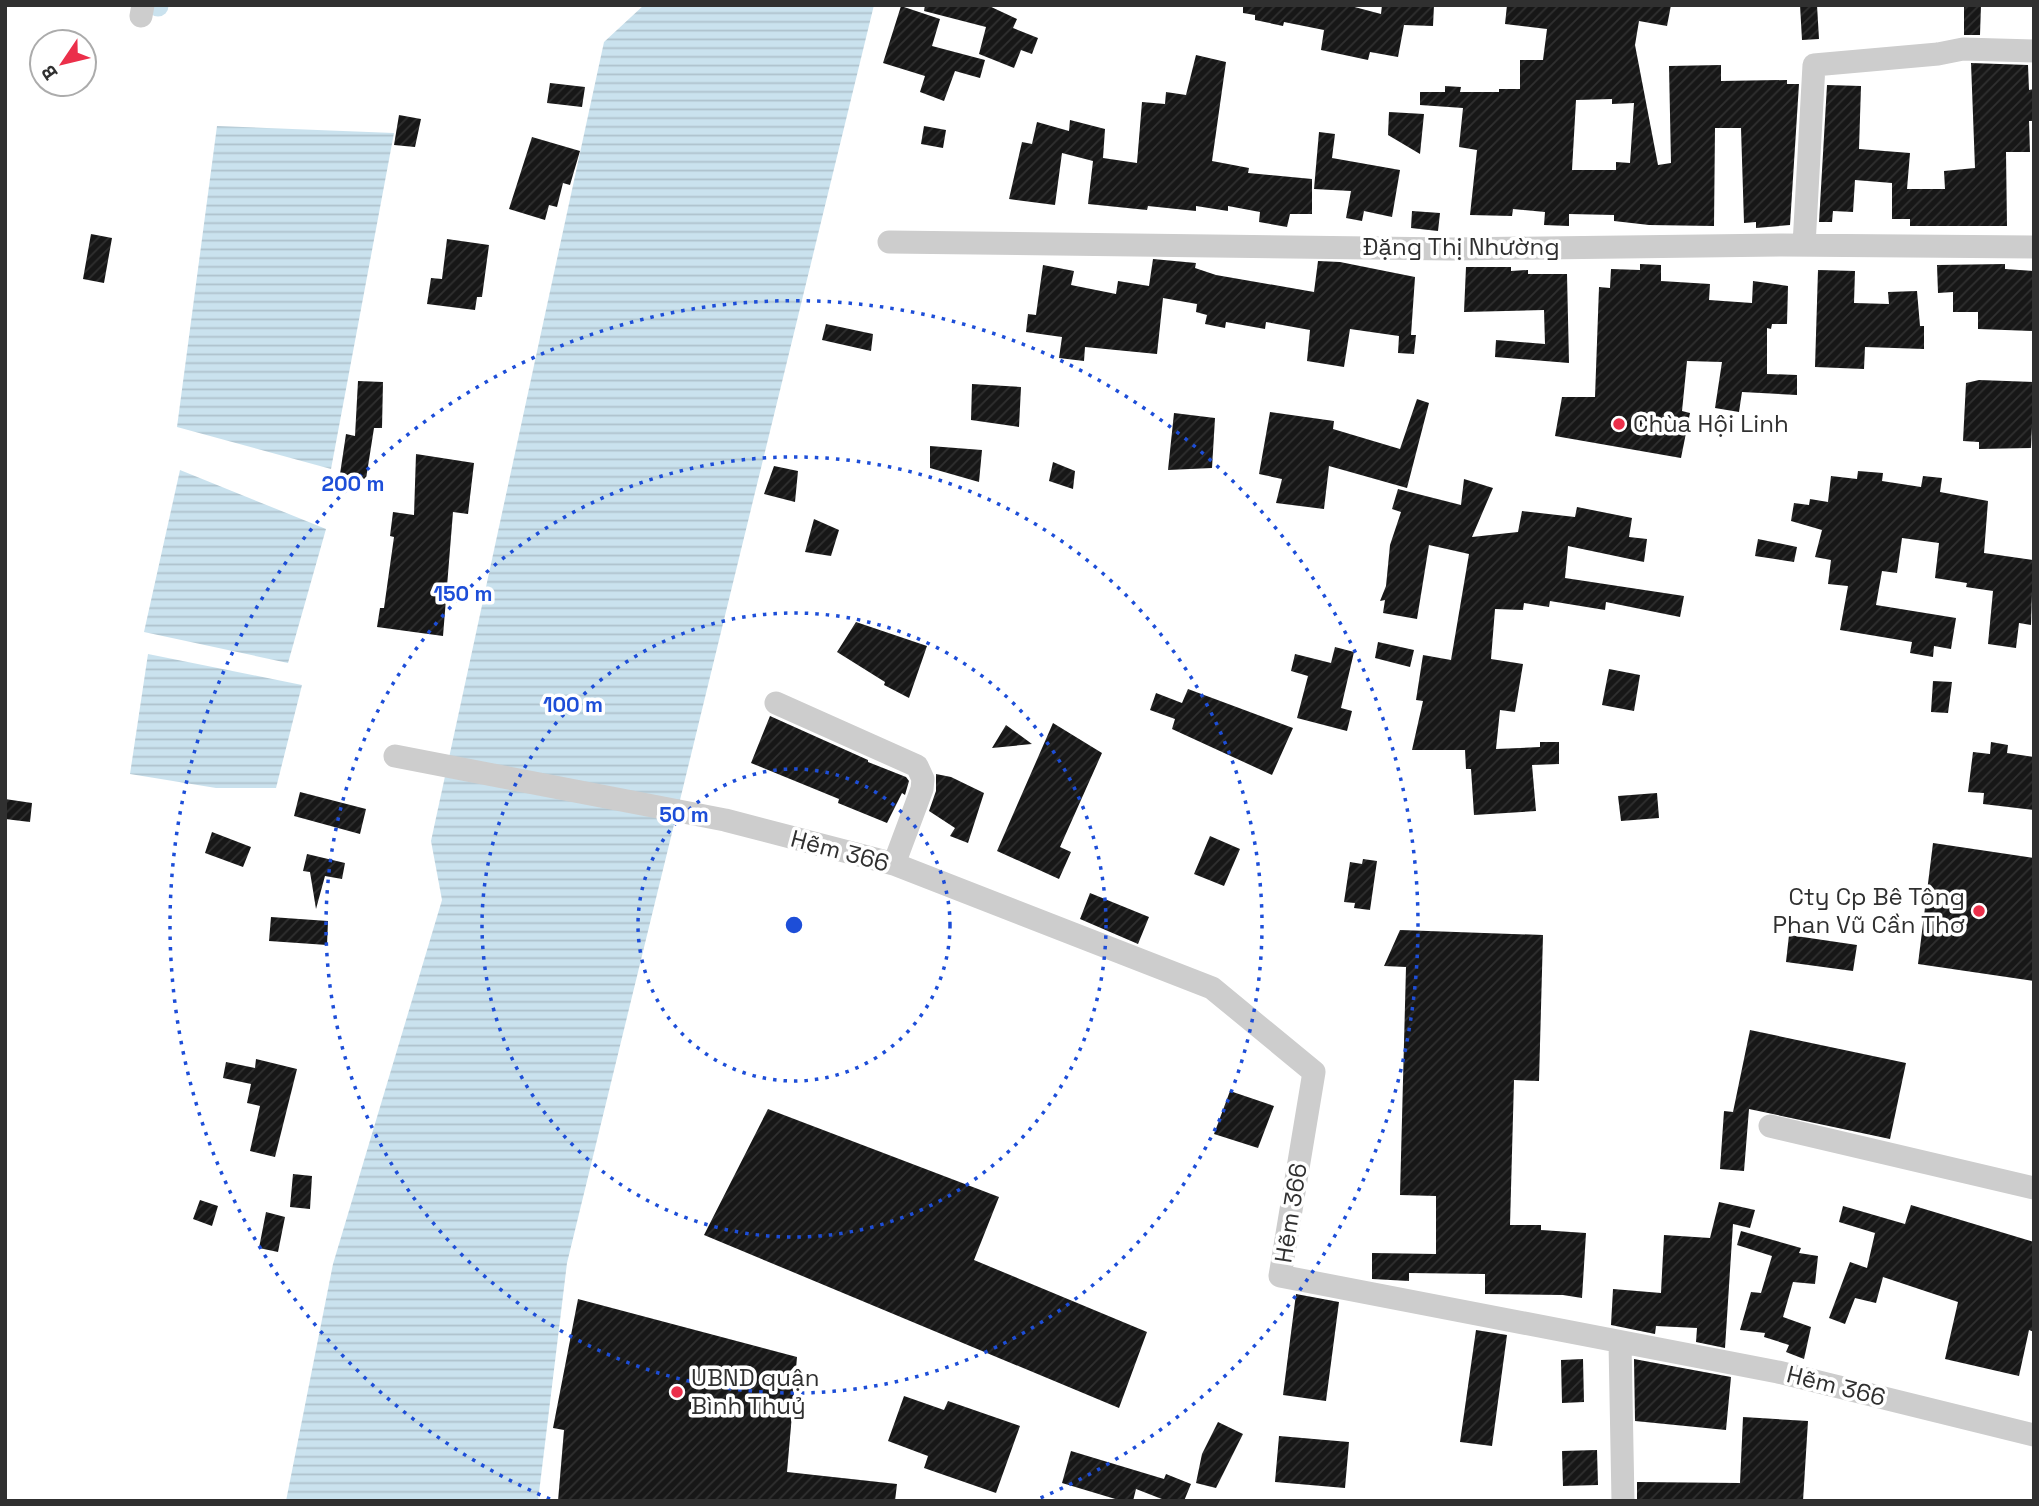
<svg xmlns="http://www.w3.org/2000/svg" width="2039" height="1506" font-family="'Space Grotesk',sans-serif">
  <style>
    .water { fill: url(#water-rules) }
    .lines { fill: none; stroke-linecap: round; stroke-linejoin: round }
    .canal { stroke: #cae2ee; stroke-width: 21 }
    .building { fill: url(#building-hatch); fill-rule: evenodd }
    .minor { stroke: #cdcdcd; stroke-width: 23 }
    .ring { fill: none; stroke: #1d4ed8; stroke-width: 3.5; stroke-dasharray: 3.5 7 }
    .poi-dot { fill: #eb2f4a; stroke: #fff; stroke-width: 2.5 }
    .labels { text-anchor: middle; stroke-width: 7; stroke-linejoin: round; paint-order: stroke }
    .street-label { font-size: 24px; fill: #303030; stroke: #fff }
    .poi-label { font-size: 24px; fill: #303030; stroke: #fff; text-anchor: start }
    .centre { fill: #1d4ed8; stroke: #fff; stroke-width: 3.5 }
    .ring-label { font-size: 21px; text-anchor: middle; font-weight: bold; fill: #1d4ed8; stroke: #fff; stroke-width: 7; stroke-linejoin: round; paint-order: stroke }
  </style>
  <defs>
    <pattern id="water-rules" width="6" height="5" patternUnits="userSpaceOnUse" patternTransform="scale(1.75)"><rect width="6" height="5" fill="#cae2ee"/><path d="M0 2.5h6" fill="none" stroke="#aec2cc"/></pattern>
    <pattern id="building-hatch" width="6" height="6" patternUnits="userSpaceOnUse" patternTransform="scale(1.75)"><rect width="6" height="6" fill="#171717"/><path d="M-1 1l2-2M0 6l6-6M5 7l2-2" fill="none" stroke="#303030"/></pattern>
  </defs>
  <rect width="100%" height="100%" fill="#fff"/>
  <path class="water" d="M644,5H874L567,1263L538,1501H286L333,1264L442,900L431,841L604,42Z
    M217,126L394,133L331,469L177,427Z
    M180,470L326,529L288,663L144,632Z
    M148,654L302,685L276,788H216L130,774Z"/>
  <g class="lines">
    <path class="canal" d="M158,6V5"/>
  </g>
  <path class="building" d="M925,5H987L1017,19L1013,28L1038,38L1032,54L1021,50L1014,68L979,54L986,27L924,11Z
    M1243,5H1347L1381,14L1382,5H1434L1433,26L1404,25L1398,57L1370,52L1368,60L1321,50L1324,30L1284,22L1283,26L1260,21L1255,20V15L1243,13Z
    M1507,5H1671L1667,26L1639,21L1635,45L1658,165L1671,163L1669,66L1721,65V81L1787,80V84H1799L1790,225L1756,228V222L1744,223L1741,128H1715L1714,226L1649,225L1614,221V215L1569,214V226L1544,225L1545,212L1513,209L1512,216L1470,215L1477,150L1459,147L1463,108L1420,105V92H1445V86L1461,87L1460,92H1499V89H1520V60H1543L1547,29L1505,24ZM1612,99V104L1634,103L1630,163L1616,162V170H1572L1576,100Z
    M1800,5H1817L1819,39L1802,40Z
    M1964,5H1981L1980,35H1964Z
    M901,6L940,19L932,46L985,60L980,78L955,71L944,101L920,92L925,76L883,63Z
    M1196,55L1226,62L1212,161L1249,168L1248,173L1312,179V214H1290L1287,227L1259,222L1260,212L1228,206V211L1196,206V211L1148,206L1147,210L1088,204L1093,161L1062,153L1055,205L1009,199L1022,142L1032,144L1037,122L1069,131L1070,120L1105,129L1103,158L1137,163L1142,102L1165,104L1166,92L1186,95Z
    M1971,63L2028,65L2029,90L2034,89V121H2029L2030,152H2006L2007,226H1910V219H1892V183L1855,180L1853,212L1833,211L1832,222H1819L1827,85L1861,86L1859,149L1910,153L1907,189H1945L1944,171L1975,168Z
    M550,83L585,87L582,107L547,103Z
    M1389,112L1424,114L1420,154L1388,135Z
    M399,115L421,119L415,147L394,145Z
    M924,126L946,130L943,148L921,144Z
    M1319,132L1335,134L1332,158L1400,170L1392,217L1364,211L1362,221L1346,218L1351,191L1314,189Z
    M532,137L580,151L570,185L563,183L557,207L549,205L545,220L509,209Z
    M1412,211L1440,213L1438,231L1411,228Z
    M91,234L112,238L104,283L83,279Z
    M447,239L489,245L482,297H477L475,310L427,304L431,278L442,279Z
    M1153,259L1196,263L1195,268L1216,275L1314,292L1318,261L1340,262L1415,277L1411,335H1416L1414,354L1398,353L1399,336L1350,329L1344,367L1307,361L1310,330L1266,322L1265,329L1226,322L1225,328L1205,324L1207,315L1196,312L1197,304L1163,298L1157,354L1085,347L1084,361L1059,358L1062,337L1026,332L1028,314L1036,315L1043,265L1074,271L1071,285L1116,294L1118,281L1149,286Z
    M1640,264L1661,265V281L1710,284L1709,300L1752,303L1753,281L1788,286L1787,324H1772L1771,329L1767,328V374L1797,375V395L1742,392L1739,412L1715,408L1722,362L1687,361L1682,411L1690,413L1681,458L1555,436L1562,397H1595L1599,287L1610,288L1611,269L1640,270Z
    M2005,264V269L2034,271L2032,331L1978,329V312H1953V292L1938,293L1937,265Z
    M1466,267H1511V271L1528,270V274H1567L1569,363L1495,357L1496,340L1545,344L1544,310L1464,312Z
    M1818,270L1855,271L1854,303L1889,304L1888,292L1917,291L1920,326H1924V349L1865,347L1864,369L1815,367Z
    M826,324L873,334L871,351L822,340Z
    M1979,380L2034,382L2031,448L1979,449V442L1963,441L1966,383Z
    M358,381L383,382L382,428H374L366,479L340,474L346,434L355,436Z
    M972,384L1021,387L1019,427L971,420Z
    M1417,399L1429,403L1407,488L1329,466L1324,509L1276,503L1282,479L1259,474L1270,412L1334,421L1333,429L1400,449Z
    M1174,413L1215,418L1212,468L1168,470Z
    M930,446L982,450L979,482L930,468Z
    M416,454L474,463L468,514L453,512L443,636L377,627L380,608H384L394,537L390,536L393,512L414,515Z
    M1053,462L1075,471L1073,489L1049,481Z
    M774,466L798,471L795,502L764,494Z
    M1858,471L1883,473L1882,481L1921,487L1923,476L1942,478L1940,492L1988,501L1984,553L2033,560L2031,625L2019,623L2016,648L1988,644L1993,591L1966,587L1967,583L1935,578L1939,543L1902,538L1897,573L1882,571L1876,605L1956,618L1951,649L1934,646L1933,657L1910,653L1912,642L1840,630L1848,586L1828,584L1831,560L1815,557L1822,530L1791,521L1794,503L1809,505L1810,499L1828,502L1831,476L1857,479Z
    M1464,479L1493,488L1472,537L1518,532L1522,511L1575,517L1577,507L1632,518L1629,537L1647,539L1644,562L1568,546L1565,578L1684,596L1680,617L1606,602L1605,610L1550,601L1549,607L1524,603L1523,610L1495,609L1491,659L1523,664L1515,712L1500,710L1496,749L1540,747V742H1559V764L1532,765L1536,811L1474,815L1471,769H1466L1465,750H1412L1423,701L1416,700L1423,655L1451,660L1469,554L1429,545L1417,619L1383,613L1385,600L1380,601L1386,586L1390,545L1401,512L1392,509L1398,489L1461,505Z
    M814,519L839,530L831,556L805,552Z
    M1758,539L1797,547L1794,562L1755,556Z
    M856,622L927,646L909,698L884,685L885,682L837,652Z
    M1378,642L1414,650L1410,667L1375,658Z
    M1335,647L1354,652L1341,708L1352,711L1347,731L1297,718L1308,676L1291,671L1295,654L1331,663Z
    M1609,669L1640,675L1634,711L1602,705Z
    M1933,681L1952,682L1948,713L1931,712Z
    M1188,689L1293,728L1272,775L1172,729L1175,719L1150,710L1156,693L1182,703Z
    M770,716L868,760V762L906,777L909,781L905,795L902,793L887,823L838,803L839,799L751,763Z
    M1053,723L1102,753L1060,847L1071,852L1059,879L997,851Z
    M1006,725L1032,744L992,748Z
    M1991,742L2008,745L2007,753L2034,757V810L1983,804L1984,793L1968,792L1973,752L1990,754Z
    M936,774L951,777L984,793L968,843L950,836L955,828L929,811L936,791Z
    M300,792L366,809L360,834L294,816Z
    M1657,793L1659,818L1621,821L1618,796Z
    M5,799L32,803L30,822L5,819Z
    M212,832L251,847L243,867L205,853Z
    M1210,836L1240,849L1224,886L1194,874Z
    M1933,843L2034,858V981L1918,964Z
    M307,854L345,863L342,879L325,876L316,909L310,872L303,871Z
    M1363,859L1377,861L1370,910L1354,908L1355,903L1344,902L1350,862L1362,864Z
    M1090,893L1149,917L1138,944L1080,919Z
    M271,917L328,921L327,945L269,941Z
    M1400,930L1543,935L1539,1081L1514,1080L1510,1225H1541V1230L1586,1233L1582,1298L1563,1295L1485,1294V1274L1409,1273V1281L1372,1279V1253L1436,1254V1196L1400,1195L1406,967L1384,966Z
    M1789,935L1857,945L1853,971L1786,962Z
    M1750,1030L1906,1063L1890,1139L1749,1109L1744,1171L1720,1169L1724,1111L1733,1112Z
    M256,1059L297,1069L275,1157L250,1151L260,1106L247,1103L251,1084L223,1078L226,1062L255,1068Z
    M1230,1091L1274,1106L1258,1148L1214,1134Z
    M768,1109L999,1197L974,1260L1147,1332L1119,1408L704,1235Z
    M293,1174L312,1176L310,1209L290,1207Z
    M200,1200L218,1206L212,1226L193,1219Z
    M1719,1202L1755,1210L1750,1228L1733,1224L1725,1348L1696,1342L1697,1328L1656,1326L1655,1334L1611,1325L1613,1289L1661,1293L1664,1235L1710,1238Z
    M1911,1205L2034,1242V1332L2029,1330L2019,1376L1945,1359L1958,1302L1883,1277L1876,1303L1855,1298L1845,1324L1829,1318L1850,1262L1867,1268L1875,1233L1839,1222L1843,1206L1905,1224Z
    M266,1212L285,1217L278,1252L259,1248Z
    M1741,1231L1801,1248L1799,1253L1818,1256L1815,1284L1793,1282L1783,1317L1811,1327L1804,1359L1786,1352L1789,1345L1764,1337L1765,1333L1740,1330L1751,1292L1761,1293L1772,1256L1737,1245Z
    M1296,1294L1339,1302L1326,1401L1283,1395Z
    M578,1299L797,1357L787,1472L897,1484L895,1501H558L564,1430L553,1428Z
    M1476,1330L1507,1335L1492,1446L1460,1442Z
    M1583,1359L1584,1402L1562,1403L1561,1360Z
    M1634,1359L1731,1377L1726,1430L1635,1421Z
    M904,1396L944,1410L948,1401L1020,1426L996,1493L924,1468L928,1456L888,1441Z
    M1743,1417L1808,1421L1803,1501H1637V1482L1740,1483Z
    M1218,1422L1243,1434L1216,1488L1196,1483L1202,1454Z
    M1279,1436L1349,1442L1345,1488L1275,1482Z
    M1597,1450L1598,1485L1563,1486L1562,1451Z
    M1071,1451L1164,1479L1166,1474L1191,1484L1184,1501H1167L1136,1489L1133,1501H1122L1062,1483Z"/>
  <g class="lines">
    <path class="minor" d="M141,16L143,5
      M889,242L1452,249L1782,245L2034,247
      M1804,245L1814,65L1938,54L1963,49L2034,51
      M776,703L917,766L923,779L922,789L894,864
      M395,756L725,820L894,864L1212,988L1314,1072L1280,1276L1778,1372L2034,1435
      M1770,1126L2034,1188
      M1620,1343L1623,1501"/>
  </g>
  <g class="ring">
    <circle cx="794" cy="925" r="156"/>
    <circle cx="794" cy="925" r="312"/>
    <circle cx="794" cy="925" r="468"/>
    <path d="M550 1499A624 624 0 1 1 1038 1499"/>
  </g>
  <g class="poi-dot">
    <circle cx="1619" cy="424" r="7"/>
    <circle cx="1979" cy="911" r="7"/>
    <circle cx="677" cy="1392" r="7"/>
  </g>
  <g class="labels">
    <g class="street-label">
      <text x="1461" y="255">Đặng Thị Nhường</text>
      <text transform="translate(840 851) rotate(15)" y="8">Hẽm 366</text>
      <text transform="translate(1291 1213) rotate(-81)" y="8">Hẽm 366</text>
      <text transform="translate(1836 1386) rotate(14)" y="8">Hẽm 366</text>
    </g>
    <g class="poi-label">
      <text x="1633" y="432">Chùa Hội Linh</text>
      <text x="1965" y="905" text-anchor="end">Cty Cp Bê Tông<tspan x="1965" dy="28">Phan Vũ Cần Thơ</tspan></text>
      <text x="691" y="1386">UBND quận<tspan x="691" dy="28">Bình Thuỷ</tspan></text>
    </g>
  </g>
  <circle cx="794" cy="925" r="10" class="centre"/>
  <g class="ring-label">
    <text x="353" y="491">200 m</text>
    <text x="463" y="601">150 m</text>
    <text x="573" y="712">100 m</text>
    <text x="684" y="822">50 m</text>
  </g>
  <rect width="2039" height="1506" fill="none" stroke="#303030" stroke-width="14"/>
  <g transform="translate(63 63) rotate(235)"><circle r="33" fill="#ffffff" stroke="#acacac" stroke-width="2"/>
  <path d="M0-5L12 26L0 18L-12 26Z" fill="#eb2f4a"/>
  <text y="-10" font-size="19" font-weight="bold" text-anchor="middle" fill="#303030">B</text>
  </g>
</svg>
